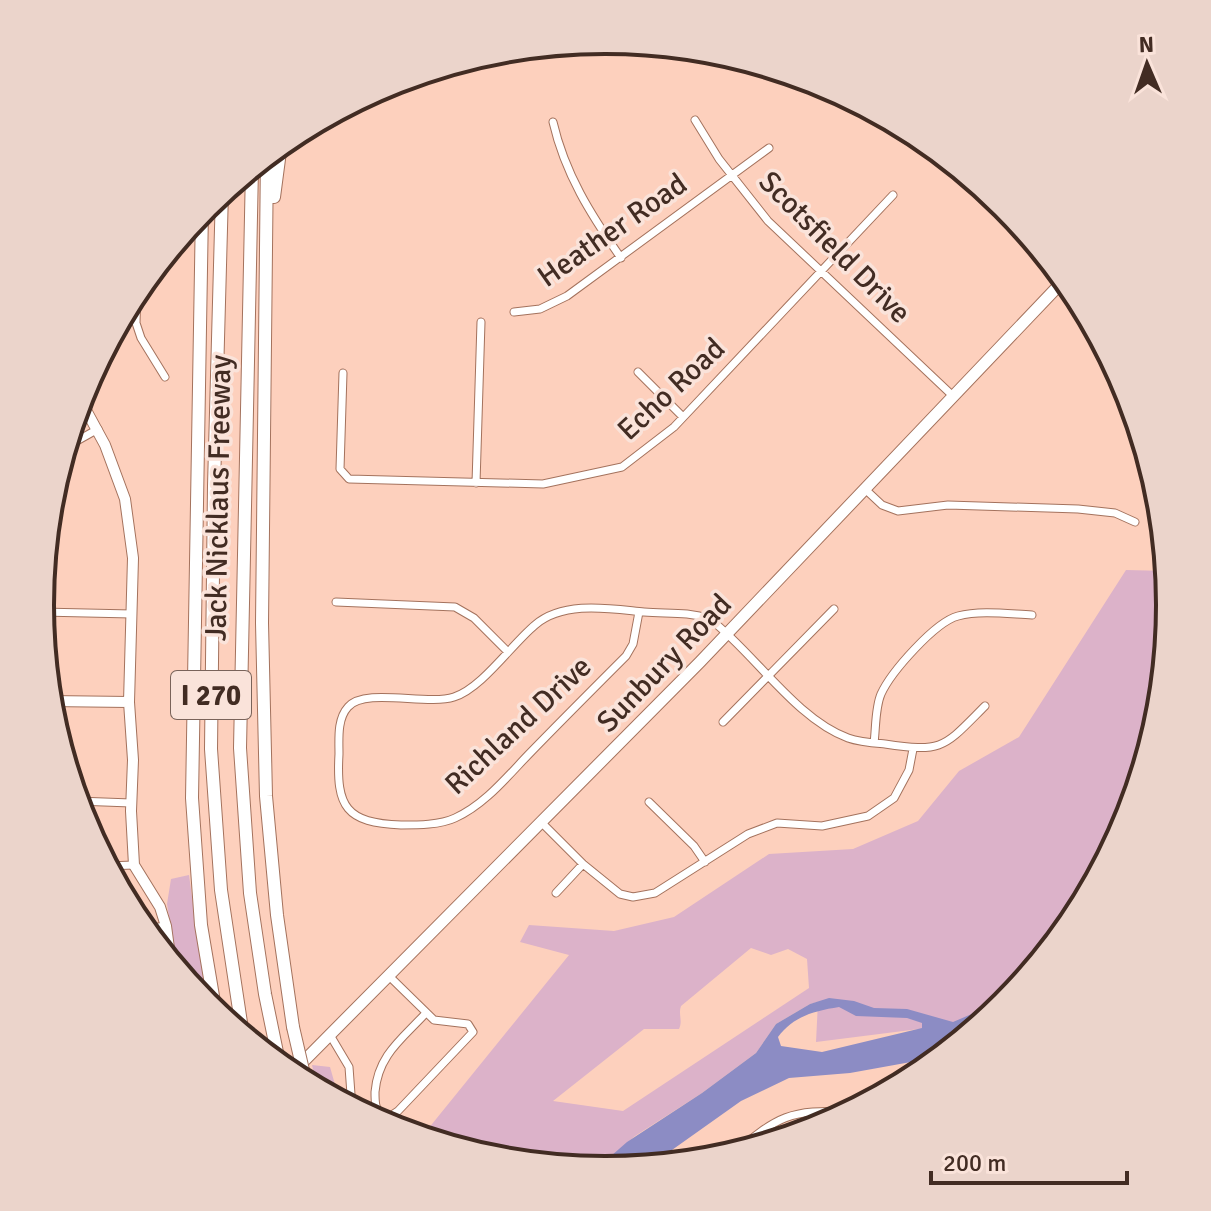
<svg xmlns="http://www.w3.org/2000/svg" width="1211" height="1211" font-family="Signika,sans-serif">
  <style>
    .green { fill: #dcb2c9; fill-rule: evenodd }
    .water { fill: #8c8cc4; fill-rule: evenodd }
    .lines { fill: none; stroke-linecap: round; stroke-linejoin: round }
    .street-casing { stroke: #a4725d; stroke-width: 9 }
    .secondary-casing { stroke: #a4725d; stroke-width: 12 }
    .primary-casing { stroke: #a4725d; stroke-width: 13 }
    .highway-casing { stroke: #a4725d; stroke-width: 14 }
    .street { stroke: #fff; stroke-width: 7 }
    .secondary { stroke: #fff; stroke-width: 10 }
    .primary { stroke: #fff; stroke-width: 11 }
    .highway { stroke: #fff; stroke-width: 12 }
    .highway-bridge-casing { stroke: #a4725d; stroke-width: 14; stroke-linecap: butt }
    .highway-bridge { stroke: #fff; stroke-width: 12 }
    .labels { text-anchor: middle; stroke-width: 7; stroke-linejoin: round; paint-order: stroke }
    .shield { fill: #fae3da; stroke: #79635a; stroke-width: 2 }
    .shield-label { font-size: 28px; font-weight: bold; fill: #422c23 }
    .street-label { font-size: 30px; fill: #422c23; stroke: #fae3da }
    .rim { fill: none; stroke: #422c23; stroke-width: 4 }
  </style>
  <rect width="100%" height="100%" fill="#fdd0bd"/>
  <path class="green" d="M1126,570L1168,571C1183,730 1105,924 981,1025C961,1042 942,1061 917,1070L906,1040L919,1029L816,1042L818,1002L810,1004L776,1024L756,1053L702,1093L635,1136L595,1170L495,1160L425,1139L428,1129L569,955L520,942L529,925L614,931L674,917L769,854L853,849L918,821L959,771L1019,737ZM751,948L771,955L788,949L807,959L809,988L623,1111L553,1101L644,1029H679C683,1021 678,1014 681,1006Z
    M189,875L207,1006L177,970L167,904L171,879Z
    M312,1065L330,1067L340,1102L318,1090Z"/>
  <path class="water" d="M1032,972L1005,1006L951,1050L922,1060L850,1073L789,1078L741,1101L648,1167L595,1170L627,1142L702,1093L756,1053L776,1024L810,1004L829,998L854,1001L874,1008L907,1009L953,1022L995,1004ZM839,1007L856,1016L907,1018L922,1023V1028L822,1052L781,1046L778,1037C794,1016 814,1011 839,1007Z"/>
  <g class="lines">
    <defs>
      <path id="street" d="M695,120L719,159L768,221L954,397
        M553,122C565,174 591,215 621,258
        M149,275L163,271L165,255
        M137,289L136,323L141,338L165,377
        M514,312L540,309L567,296L769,148
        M638,372L683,417
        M343,373L340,469L349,479L543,484L622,467L674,427L893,195
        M66,447L98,429
        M476,483L481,322
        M866,490L882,505L898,511L948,505L1078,509L1115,513L1135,522
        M44,569V613
        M336,602L455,607L474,618L507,651
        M41,612L132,614
        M639,612L633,644L626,656C593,689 560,722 528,755C506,778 484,805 455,818C440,825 418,825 401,825C346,823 336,807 339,754C339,739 337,719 348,707C365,687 427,706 454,697C482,688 511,645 535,625C564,600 612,609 644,612C667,614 687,611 710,619C754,653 796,719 848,738C859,742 873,743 885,744C944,753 944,747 985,706
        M723,722L834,609
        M874,743C876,728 875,708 881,694C891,672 935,622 958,616C980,610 1009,614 1032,615
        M77,801L131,803
        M649,802L694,846L705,862
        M541,822L583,864L620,894L633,897L655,893L748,834L777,823L822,826L868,816L894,798L909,770L913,749
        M106,866L134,865
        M556,893L583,864
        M143,929L166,926
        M389,976L434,1020L468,1024L473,1032L398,1111L389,1117L381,1116C375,1109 375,1101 375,1092C378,1055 402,1039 425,1014
        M330,1035L349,1067L352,1108
        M732,1155C778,1116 789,1109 851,1112"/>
      <path id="secondary" d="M80,399L105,445L125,499L133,558L129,702L133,760L131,811L134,865L160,907L166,926L171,963
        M49,701L129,702"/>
      <path id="primary" d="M290,1075L700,662L1065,279"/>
      <path id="highway" d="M267,155L262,623L266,796L277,915L293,1027
        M252,168L240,748L250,893L265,994L280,1067
        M222,192L214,486L211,749L221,890L243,1036
        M274,197L281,144
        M202,210L192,798L201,925L216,1014"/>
    </defs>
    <use href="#street" class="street-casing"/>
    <use href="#secondary" class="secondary-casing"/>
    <use href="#primary" class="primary-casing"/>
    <use href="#highway" class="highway-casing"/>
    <use href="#street" class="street"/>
    <use href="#secondary" class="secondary"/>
    <use href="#primary" class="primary"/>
    <use href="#highway" class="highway"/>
    <defs>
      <path id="highway-bridge" d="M293,1027L306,1083"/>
    </defs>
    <use href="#highway-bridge" class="highway-bridge-casing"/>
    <use href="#highway-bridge" class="highway-bridge"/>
  </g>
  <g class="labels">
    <rect class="shield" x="171" y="671" width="80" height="48" rx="6"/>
    <g class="shield-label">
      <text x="211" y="705">I 270</text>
    </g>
    <g class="street-label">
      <text transform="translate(612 230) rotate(-35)" y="10">Heather Road</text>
      <text transform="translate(835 247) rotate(45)" y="10">Scotsfield Drive</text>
      <text transform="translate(671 389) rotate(-43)" y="10">Echo Road</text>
      <text transform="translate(218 498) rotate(-89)" y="10">Jack Nicklaus Freeway</text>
      <text transform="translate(664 663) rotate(-46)" y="10">Sunbury Road</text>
      <text transform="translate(518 725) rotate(-43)" y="10">Richland Drive</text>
    </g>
  </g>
  <path d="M0 0H1211V1211H0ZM54 605a551 551 0 1 1 1102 0a551 551 0 1 1-1102 0Z" fill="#ebd4cb" fill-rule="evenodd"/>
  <path class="rim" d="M54 605a551 551 0 1 1 1102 0a551 551 0 1 1-1102 0Z"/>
  <g transform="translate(1147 64) rotate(358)" stroke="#fae3da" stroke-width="6" paint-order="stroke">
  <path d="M0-6L14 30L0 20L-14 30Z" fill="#422c23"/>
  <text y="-12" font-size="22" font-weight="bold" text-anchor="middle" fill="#422c23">N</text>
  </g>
  <path d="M931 1171v12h196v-12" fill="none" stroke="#422c23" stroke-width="4"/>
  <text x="943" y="1171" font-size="24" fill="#422c23" stroke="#fae3da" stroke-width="6" paint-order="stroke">200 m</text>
</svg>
